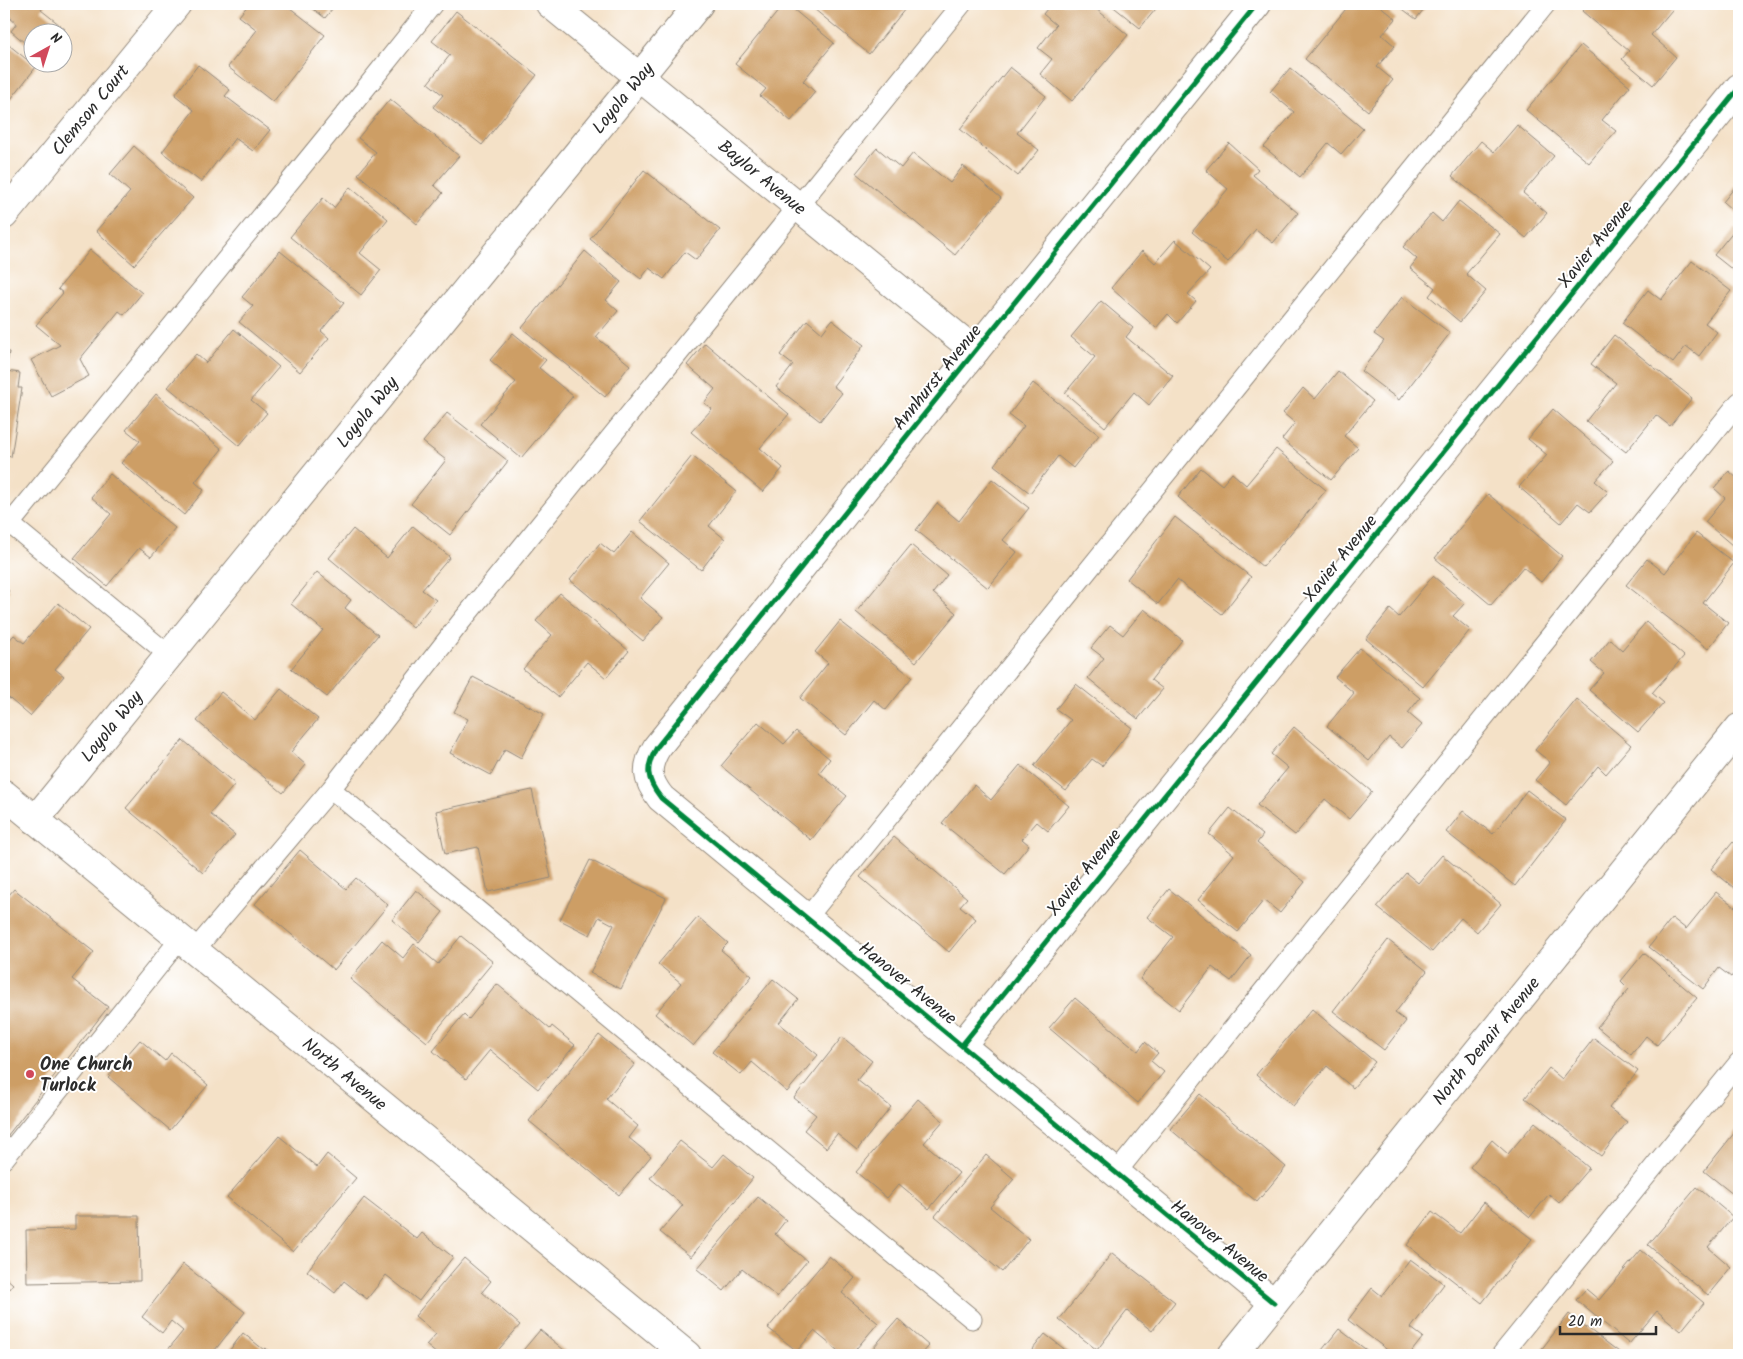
<svg xmlns="http://www.w3.org/2000/svg" width="1743" height="1359" font-family="Kalam,sans-serif">
  <style>
    .building { fill: #cd9e65 }
    .lines { fill: none; stroke-linecap: round; stroke-linejoin: round }
    .service-casing { stroke: #908679; stroke-width: 21 }
    .minor-casing { stroke: #908679; stroke-width: 30 }
    .service { stroke: #fff; stroke-width: 19 }
    .minor { stroke: #fff; stroke-width: 28 }
    .cycleway-casing { stroke: #fff; stroke-width: 8 }
    .cycleway { stroke: #00873e; stroke-width: 5 }
    .poi-dot { fill: #d1495b; stroke: #fff; stroke-width: 2 }
    .labels { text-anchor: middle; stroke-width: 4; stroke-linejoin: round; paint-order: stroke }
    .street-label { font-size: 18px; fill: #2b2b2b; stroke: #fff }
    .poi-label { font-size: 18px; font-weight: bold; fill: #2b2b2b; stroke: #fff; text-anchor: start }
  </style>
  <rect width="100%" height="100%" fill="#fff"/>
  <filter id="ink" filterUnits="userSpaceOnUse"><feTurbulence type="fractalNoise" baseFrequency=".02" numOctaves="2"/><feDisplacementMap in="SourceGraphic" scale="10" xChannelSelector="R" yChannelSelector="G"/><feConvolveMatrix kernelMatrix="1 2 1 2 8 2 1 2 1" color-interpolation-filters="sRGB"/></filter>
  <filter id="wash" filterUnits="userSpaceOnUse"><feTurbulence type="fractalNoise" baseFrequency=".0096" numOctaves="4" result="noise"/><feDisplacementMap in="SourceGraphic" scale="20" xChannelSelector="R" yChannelSelector="G"/><feGaussianBlur stdDeviation="1.12" result="paint"/><feColorMatrix in="noise" values="0 0 0 0 0 0 0 0 0 0 0 0 0 0 0 0 0 1.4 0 .05"/><feComposite in="paint" operator="in"/></filter>
  <g filter="url(#wash)">
    <rect width="100%" height="100%" fill="#f4e1c7"/>
    <g id="blocks">
      <path class="building" d="M4,4H46L41,10L65,29L62,32H32V49L11,31L17,23L4,12Z
        M249,4H285L325,35L273,102L228,67L257,30L239,16Z
        M307,4H336L325,18Z
        M784,4H787L834,43L803,81L815,92L791,121L760,96L766,89L735,64Z
        M818,4H909L869,54L814,9Z
        M1051,4H1090L1128,35L1072,101L1040,74L1052,59L1038,48L1056,25L1043,14Z
        M1110,4H1160L1140,28Z
        M1350,4H1378L1396,19L1382,35L1395,46L1377,67L1393,80L1368,111L1305,59Z
        M1396,4H1428L1416,19Z
        M1588,4H1677L1651,35L1676,57L1653,85L1622,59L1629,51L1582,11Z
        M456,11L537,75L482,145L433,107L443,95L428,83L450,55L432,41Z
        M4,41L36,67L4,108Z
        M1581,45L1630,86L1602,120L1616,131L1589,163L1526,110Z
        M198,65L230,90L225,96L270,130L253,151L235,138L201,182L162,152L194,110L175,95Z
        M1010,67L1046,96L1017,133L1039,150L1018,176L960,129Z
        M1290,68L1363,129L1341,154L1328,143L1300,177L1264,147L1294,112L1270,92Z
        M390,99L459,156L434,185L443,193L417,224L358,174L376,152L358,138Z
        M1517,125L1554,156L1523,193L1547,213L1526,238L1452,176L1481,141L1494,152Z
        M1229,143L1258,169L1253,175L1298,213L1273,243L1256,229L1228,262L1192,232L1228,189L1206,170Z
        M134,146L193,198L134,265L96,231L130,192L110,174Z
        M877,148L901,168L913,153L950,183L963,166L1001,198L955,255L856,173Z
        M644,170L720,230L696,260L685,252L664,279L649,268L641,279L590,239Z
        M1739,182V216L1723,202Z
        M350,187L388,219L360,253L381,270L361,295L290,237L323,198L334,208Z
        M1459,201L1500,234L1466,274L1486,291L1460,322L1429,296L1435,288L1410,268L1417,259L1403,247L1432,213L1442,222Z
        M1739,224V275L1714,255Z
        M1175,240L1210,270L1188,294L1196,301L1177,323L1168,314L1156,328L1111,288L1142,251L1155,263Z
        M90,250L142,293L124,315L119,311L80,359L89,376L51,396L31,360L60,345L36,325L63,293L58,289Z
        M280,251L344,303L321,331L329,338L300,372L239,322L253,306L242,297Z
        M585,251L621,282L606,300L618,311L596,337L630,365L605,397L522,328Z
        M1692,261L1731,291L1705,323L1717,332L1699,356L1686,346L1673,363L1622,323L1648,290L1661,300Z
        M1402,297L1450,333L1399,400L1361,371L1384,341L1374,334Z
        M1101,301L1133,328L1126,337L1173,376L1149,405L1134,392L1105,427L1065,393L1095,357L1071,337Z
        M807,320L822,333L832,320L864,345L833,386L842,393L820,421L776,387L793,365L780,355Z
        M234,329L279,367L251,400L267,413L239,446L168,387L196,354L206,363Z
        M513,333L546,360L539,368L573,396L521,458L480,424L516,382L490,360Z
        M1614,335L1692,398L1670,426L1656,415L1626,452L1586,421L1616,383L1591,364Z
        M705,343L789,414L760,448L783,468L763,492L691,432L712,409L704,403L715,389L687,365Z
        M4,351L9,352L6,371L20,373L18,388H22L11,457L4,455Z
        M1338,371L1373,401L1344,436L1358,448L1331,480L1282,439L1295,423L1283,413L1303,388L1315,399Z
        M1033,383L1099,435L1073,468L1058,456L1030,493L994,465L1024,426L1009,415Z
        M156,394L222,449L195,482L204,490L184,515L121,463L140,441L126,430Z
        M1553,409L1613,461L1595,481L1608,492L1590,512L1578,503L1561,523L1519,487L1547,455L1528,439Z
        M447,413L508,461L450,535L411,504L446,460L423,442Z
        M1276,449L1326,490L1263,567L1178,497L1201,468L1222,485L1232,473L1246,485Z
        M692,456L736,491L709,526L725,539L701,570L640,521Z
        M1729,471L1739,480V551L1705,522L1725,498L1714,488Z
        M110,474L175,528L151,557L139,548L107,586L74,558L111,514L91,497Z
        M992,479L1029,508L1003,540L1017,552L988,588L916,530L937,503L959,521Z
        M1488,494L1562,556L1541,582L1523,567L1491,605L1435,558Z
        M1175,517L1251,577L1222,614L1177,580L1158,604L1127,579Z
        M413,526L450,557L422,590L436,600L413,628L329,558L353,529L387,558Z
        M632,532L669,563L640,598L663,617L643,641L570,580L600,543L614,554Z
        M1696,533L1734,563L1703,603L1728,623L1708,649L1626,585L1647,559L1665,573Z
        M911,545L947,575L933,593L956,613L916,662L856,612Z
        M317,572L351,600L345,608L378,635L327,697L291,669L323,630L291,604Z
        M1433,576L1465,603L1453,616L1470,630L1423,687L1366,639L1390,609L1399,617Z
        M4,587L9,591L4,596Z
        M560,593L629,651L606,678L587,662L558,697L523,669L552,635L536,621Z
        M58,603L89,629L55,669L64,676L30,716L4,694V646L14,635L24,643Z
        M1144,609L1182,640L1151,680L1163,689L1138,719L1088,678L1104,658L1091,648L1110,625L1123,635Z
        M840,621L912,677L886,710L874,700L846,735L800,698L828,663L815,652Z
        M1646,622L1684,656L1652,693L1664,703L1638,732L1589,690L1604,673L1591,662L1610,639L1622,650Z
        M1360,648L1420,698L1408,713L1422,725L1402,748L1389,737L1369,761L1327,726L1354,693L1335,677Z
        M473,677L544,714L521,758L505,749L491,775L450,753L468,719L454,712Z
        M1076,684L1132,728L1102,766L1092,759L1066,791L1034,766L1071,720L1056,709Z
        M281,689L318,719L291,752L306,765L283,793L197,721L221,692L255,720Z
        M1577,699L1631,745L1606,774L1598,766L1566,805L1535,780L1550,762L1535,750Z
        M758,722L784,744L796,731L830,759L819,773L847,796L811,840L721,766Z
        M1294,727L1372,792L1349,819L1325,799L1295,835L1257,805L1288,768L1271,754Z
        M183,740L235,784L210,814L235,835L203,873L126,808Z
        M1020,765L1069,806L1048,831L1037,822L1022,839L1029,845L1005,874L942,823L974,785L991,800Z
        M532,790L551,878L488,892L478,847L445,854L436,811Z
        M1527,790L1566,820L1515,886L1446,832L1463,811L1493,834Z
        M1230,808L1263,835L1257,843L1305,882L1280,913L1264,900L1238,932L1198,900L1234,855L1209,834Z
        M894,837L967,898L960,906L976,919L949,952L860,877Z
        M1733,842L1739,847V892L1711,869Z
        M300,850L346,889L356,878L388,905L334,970L255,904Z
        M1442,855L1501,904L1477,932L1461,918L1432,952L1377,907L1406,873L1418,883Z
        M590,860L666,898L621,989L590,973L614,925L599,917L590,935L560,920Z
        M14,889L94,952L72,979L108,1007L4,1140V901Z
        M1169,889L1251,955L1231,981L1212,967L1179,1010L1140,979L1173,937L1147,917Z
        M416,890L443,912L419,942L392,920Z
        M1716,892L1739,910V943L1734,949L1739,953V967L1731,977L1719,968L1703,989L1649,947L1672,918L1686,929Z
        M698,917L728,943L721,950L752,976L693,1046L655,1014L681,983L658,964Z
        M461,936L493,962L427,1042L350,979L382,940L403,958L414,944L438,964Z
        M1388,940L1427,971L1395,1013L1406,1021L1384,1050L1333,1011Z
        M1644,953L1697,998L1657,1045L1646,1036L1631,1055L1597,1027L1629,989L1621,981Z
        M773,979L798,999L779,1023L818,1055L787,1092L752,1062L741,1075L712,1052Z
        M497,984L550,1029L552,1026L575,1045L538,1089L490,1050L466,1079L433,1051L464,1014L469,1019Z
        M1075,998L1138,1051L1145,1042L1158,1053L1151,1061L1164,1072L1138,1103L1049,1028Z
        M1312,1009L1375,1062L1353,1088L1327,1066L1293,1106L1256,1075Z
        M599,1035L635,1064L606,1099L638,1126L629,1138L651,1156L619,1195L529,1121Z
        M842,1037L872,1061L857,1080L891,1107L857,1150L837,1134L826,1148L804,1130L816,1115L794,1098Z
        M1594,1038L1638,1071L1609,1108L1627,1122L1601,1156L1525,1098L1549,1068L1562,1079Z
        M140,1040L165,1061L171,1053L208,1085L170,1130L108,1077Z
        M1200,1094L1286,1167L1257,1202L1170,1129Z
        M918,1099L943,1121L924,1143L959,1173L929,1209L899,1184L887,1198L856,1172Z
        M1535,1122L1589,1168L1559,1203L1549,1194L1530,1217L1470,1167L1492,1140L1508,1154Z
        M1739,1127V1199L1704,1171Z
        M279,1136L317,1167L327,1154L356,1178L293,1252L227,1197Z
        M680,1141L713,1167L724,1154L753,1178L691,1257L660,1232L683,1205L650,1178Z
        M986,1155L1014,1179L990,1207L1029,1239L1002,1272L935,1216Z
        M1697,1187L1733,1217L1708,1247L1731,1267L1708,1295L1648,1245Z
        M758,1197L786,1220L775,1234L807,1261L777,1297L742,1269L724,1291L697,1269Z
        M364,1198L417,1239L422,1233L453,1257L419,1301L386,1275L367,1299L344,1281L335,1293L307,1271Z
        M1484,1202L1532,1239L1482,1303L1407,1245L1432,1212L1460,1233Z
        M75,1216H139L140,1281L27,1283L26,1230L75,1229Z
        M1641,1250L1704,1303L1681,1331L1657,1311L1629,1344L1576,1300L1586,1289L1599,1300Z
        M1112,1253L1175,1302L1152,1331L1127,1311L1097,1350L1059,1320Z
        M829,1256L855,1278L842,1293L878,1323L851,1355H843L814,1331L797,1351L768,1328Z
        M464,1258L491,1281L482,1292L520,1325L494,1355H465L463,1353L461,1355H438L426,1345L436,1334L415,1316Z
        M1410,1259L1444,1284L1411,1328L1423,1337L1409,1355H1394L1348,1320L1372,1288L1382,1296Z
        M183,1264L245,1312L211,1355H170L166,1352L183,1331L171,1321L162,1333L142,1317Z
        M4,1276L13,1284L4,1295Z
        M1569,1314L1623,1355H1537Z
        M898,1319L929,1346L921,1355H867Z
        M1339,1329L1373,1355H1318Z
        M540,1330L570,1355H519Z
        M243,1333L264,1350L265,1348L274,1355H226Z
        M1045,1334L1072,1355H1028Z"/>
    </g>
  </g>
  <g filter="url(#ink)">
    <use href="#blocks" fill-opacity="0" stroke="#908679" stroke-width="1"/>
    <g class="lines">
      <defs>
        <path id="service" d="M4,519L169,655
          M10,524L349,109L433,4
          M331,789L972,1319
          M807,918L1546,4
          M194,951L331,789L460,623L962,4
          M4,1159L180,939
          M1116,1173L1739,402
          M1501,1355L1739,1062"/>
        <g id="minor">
          <path id="s1" d="M550,4L975,351"/>
          <path d="M1257,4L975,351L657,747C645,767 646,779 661,798L1274,1303"/>
          <path id="s2" d="M4,215L177,4"/>
          <path id="s3" d="M4,794L687,1355"/>
          <path id="s4" d="M35,820L699,4"/>
          <path d="M962,1045L1739,88"/>
          <path id="s5" d="M1232,1355L1739,728"/>
        </g>
      </defs>
      <use href="#service" class="service-casing"/>
      <use href="#minor" class="minor-casing"/>
      <use href="#service" class="service"/>
      <use href="#minor" class="minor"/>
      <defs>
        <path id="cycleway" d="M1257,4L975,351L657,747C645,767 646,779 661,798L1274,1303
          M962,1045L1739,88"/>
      </defs>
      <use href="#cycleway" class="cycleway-casing"/>
      <use href="#cycleway" class="cycleway"/>
    </g>
  </g>
  <circle class="poi-dot" cx="30" cy="1074" r="5"/>
  <g class="labels">
    <g class="street-label">
      <text dy="6" stroke="none"><textPath href="#s4" startOffset="931">Loyola Way</textPath></text>
      <text dy="6" stroke="none"><textPath href="#s2" startOffset="136">Clemson Court</textPath></text>
      <text dy="6" stroke="none"><textPath href="#s1" startOffset="274">Baylor Avenue</textPath></text>
      <text transform="translate(1595 244) rotate(-51)" y="6">Xavier Avenue</text>
      <text transform="translate(937 377) rotate(-51)" y="6">Annhurst Avenue</text>
      <text dy="6" stroke="none"><textPath href="#s4" startOffset="526">Loyola Way</textPath></text>
      <text transform="translate(1340 558) rotate(-51)" y="6">Xavier Avenue</text>
      <text dy="6" stroke="none"><textPath href="#s4" startOffset="121">Loyola Way</textPath></text>
      <text transform="translate(1084 872) rotate(-51)" y="6">Xavier Avenue</text>
      <text transform="translate(908 983) rotate(39)" y="6">Hanover Avenue</text>
      <text dy="6" stroke="none"><textPath href="#s5" startOffset="404">North Denair Avenue</textPath></text>
      <text dy="6" stroke="none"><textPath href="#s3" startOffset="441">North Avenue</textPath></text>
      <text transform="translate(1220 1241) rotate(39)" y="6">Hanover Avenue</text>
    </g>
    <g class="poi-label">
      <text x="40" y="1070">One Church<tspan x="40" dy="21">Turlock</tspan></text>
    </g>
  </g>
  <rect width="1743" height="1359" fill="none" stroke="#fff" stroke-width="20"/>
  <g transform="translate(48 48) rotate(39)"><circle r="24" fill="#ffffff" stroke="#aaaaaa"/>
  <path d="M0-4L9 19L0 12L-9 19Z" fill="#d1495b"/>
  <text y="-8" font-size="14" font-weight="bold" text-anchor="middle" fill="#2b2b2b">N</text>
  </g>
  <path d="M1560 1326v8h96v-8" fill="none" stroke="#2b2b2b" stroke-width="2.5"/>
  <text x="1568" y="1326" font-size="15" fill="#2b2b2b" stroke="#ffffff" stroke-width="4" paint-order="stroke">20 m</text>
</svg>
